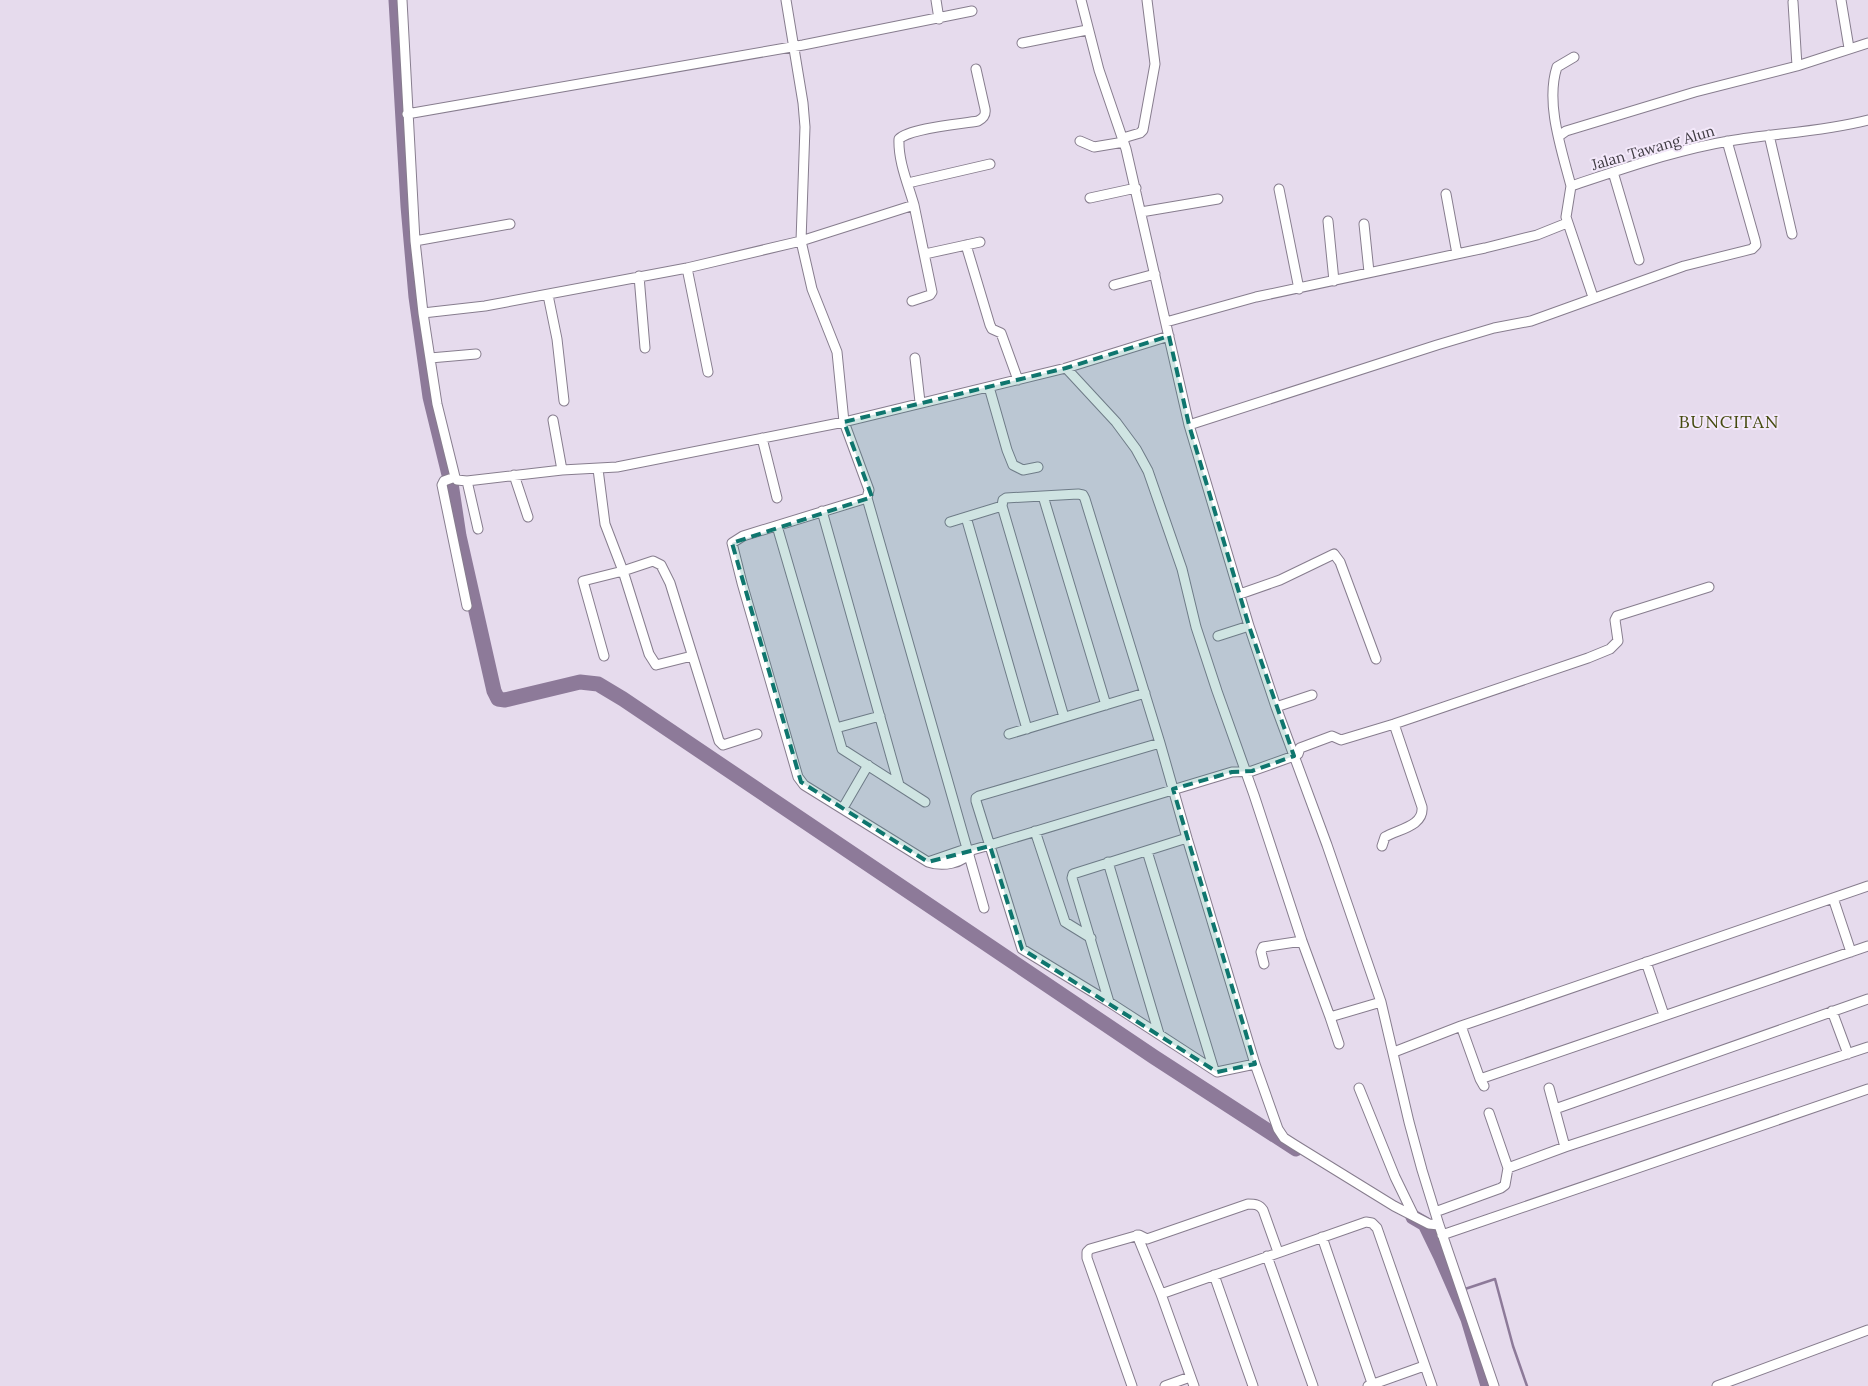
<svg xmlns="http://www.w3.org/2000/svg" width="1868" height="1386" font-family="Lora,serif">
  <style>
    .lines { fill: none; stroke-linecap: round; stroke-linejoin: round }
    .stream { stroke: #8d7a99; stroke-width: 2.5 }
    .river { stroke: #8d7a99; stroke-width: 15 }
    .minor-casing { stroke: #877d8e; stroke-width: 11 }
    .minor { stroke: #fff; stroke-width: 9 }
    .marked { fill: #0f766e; fill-opacity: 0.2; stroke: #0f766e; stroke-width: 4; stroke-dasharray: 10 6; stroke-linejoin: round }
    .labels { text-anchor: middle; stroke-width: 4; stroke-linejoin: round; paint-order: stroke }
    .street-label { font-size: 15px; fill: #3f3b42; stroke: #f3e8fa }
    .quarter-label { font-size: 18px; letter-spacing: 1px; fill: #444a0e; stroke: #f3e8fa }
  </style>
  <rect width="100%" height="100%" fill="#e6dbed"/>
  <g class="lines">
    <path class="stream" d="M1456,1292L1495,1279L1513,1346L1527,1386"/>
    <path class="river" d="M396,0L408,206L416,297L430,397L451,483L459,536L494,691L498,699L505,700L580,682L598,684L623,699L1154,1057L1296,1149
      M1413,1217L1425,1224L1441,1257L1468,1319L1488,1386"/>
    <defs>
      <path id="minor" d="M402,0L415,241L423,313L437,404L455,477L457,480L467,481L562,470L617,467L844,422L1066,368L1169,336
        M786,0L803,103L805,127L801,241L812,289L837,352L844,422L869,490L867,498L984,908
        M936,0L939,19
        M1081,0L1099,70L1126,149L1189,425L1249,626L1276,707L1327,845L1381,1002L1409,1122L1422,1170L1439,1225L1494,1386
        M1841,0L1849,48
        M1793,2L1797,66
        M1022,43L1087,30
        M407,114L803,45L972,11
        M1769,135L1792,234
        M1559,136L1566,131L1695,92L1797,66L1868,43
        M1123,138L1140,133L1143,130L1155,64L1147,0
        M1080,141L1094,147L1124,142
        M1613,172L1639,260
        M908,183L990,164
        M1571,186C1562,151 1545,103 1557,67L1574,57
        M1279,189L1299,289
        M1446,194L1457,254
        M1090,198L1136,188
        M1141,212L1218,199
        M1328,221L1334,281
        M1364,224L1369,272
        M415,241L510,224
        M966,245L990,325L992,329L1001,333L1018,380
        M925,254L980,242
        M687,268L708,372
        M639,276L645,348
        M1114,285L1155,274
        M548,295L557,339L564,401
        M1593,297L1566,217L1571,186C1623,169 1675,150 1729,141C1775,133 1822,132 1868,120
        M912,301L930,295L932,292L914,205
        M423,313L485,306L687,268L801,241L914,205C908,184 898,161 899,139C910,128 961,124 978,121C984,118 986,115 985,109L976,69
        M1166,322L1256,297L1485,248L1537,235L1567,223
        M430,358L476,354
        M915,358L920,402
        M1066,368L1116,422L1136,449L1148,471L1182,569L1196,627L1217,691L1254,795L1302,941L1330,1017L1381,1002
        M989,387L1007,450L1013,465L1023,470L1038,467
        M553,420L562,470
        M1189,425L1437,345L1494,328L1531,321L1684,266L1752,249L1756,245L1755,240L1727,141
        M762,438L777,498
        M598,469L605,524L623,571L649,654L656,665L692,656
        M514,475L528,517
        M455,477L444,481L442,485L467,606
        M467,481L478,529
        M1043,496L1106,705
        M867,498L743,536L732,543L742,583L798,777L804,785L928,862C942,867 963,864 971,851
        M822,511L899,785
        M966,517L1027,729
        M950,522L1002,506
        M777,526L842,749L925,802
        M1240,594L1280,580L1334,554L1340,562L1376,659
        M1218,636L1249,626
        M604,656L583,581L623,571L653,561L661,565L670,583L719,741L723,745L757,734
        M1276,707L1312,695
        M1064,717L1002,506L1003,500L1006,498L1078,494L1083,495L1085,499L1160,743L1187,838L1255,1064L1278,1129L1284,1138L1295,1145L1394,1206L1429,1224L1439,1225
        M836,728L880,716
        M1009,734L1145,693
        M1160,743L979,796L976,798V801L1022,949L1109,1002L1217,1072L1255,1064
        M843,808L868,765
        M1035,831L1065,922L1091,938
        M1382,846L1385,837C1399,829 1424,826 1422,807L1394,724
        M1147,851L1214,1070
        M928,862L966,849L972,850L990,845L1232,772L1252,771L1294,756L1298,754L1300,748L1332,736L1341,740L1394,724L1588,658L1610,649L1618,641L1615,620L1617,616L1709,587
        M1108,862L1159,1034
        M1833,898L1851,952
        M1646,962L1664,1015
        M1264,964L1261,952L1263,947L1302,941
        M1109,1002L1072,878L1073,874L1187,838
        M1832,1011L1848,1054
        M1330,1017L1339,1044
        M1461,1026L1480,1079L1484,1086
        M1394,1052L1461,1026L1868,886
        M1480,1079L1868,946
        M1359,1088L1395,1177L1413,1214
        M1549,1088L1565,1147
        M1555,1109L1868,999
        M1508,1168L1565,1147L1868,1047
        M1435,1212L1501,1188L1505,1185L1508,1168L1489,1113
        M1137,1235L1161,1294L1194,1386
        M1442,1235L1868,1089
        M1322,1237L1373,1386
        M1267,1256L1313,1386
        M1214,1275L1253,1386
        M1161,1294L1366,1222L1372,1223L1377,1228L1432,1386
        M1132,1386L1087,1258V1252L1090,1249L1139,1235L1147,1239L1248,1204C1254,1204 1259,1204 1263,1210L1278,1252
        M1165,1386L1190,1377
        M1368,1386L1424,1366
        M1717,1386L1868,1330"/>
    </defs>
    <use href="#minor" class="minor-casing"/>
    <use href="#minor" class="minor"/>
  </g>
  <path class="marked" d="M1169,336L1189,425L1249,626L1294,756L1252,771L1232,772L1173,789L1255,1064L1217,1072L1022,949L990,846L928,862L801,782L732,543L872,497L844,422L1066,368Z"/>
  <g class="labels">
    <g class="street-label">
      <text transform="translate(1653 148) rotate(-16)" y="5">Jalan Tawang Alun</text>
    </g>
    <g class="quarter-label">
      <text x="1729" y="428">BUNCITAN</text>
    </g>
  </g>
</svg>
